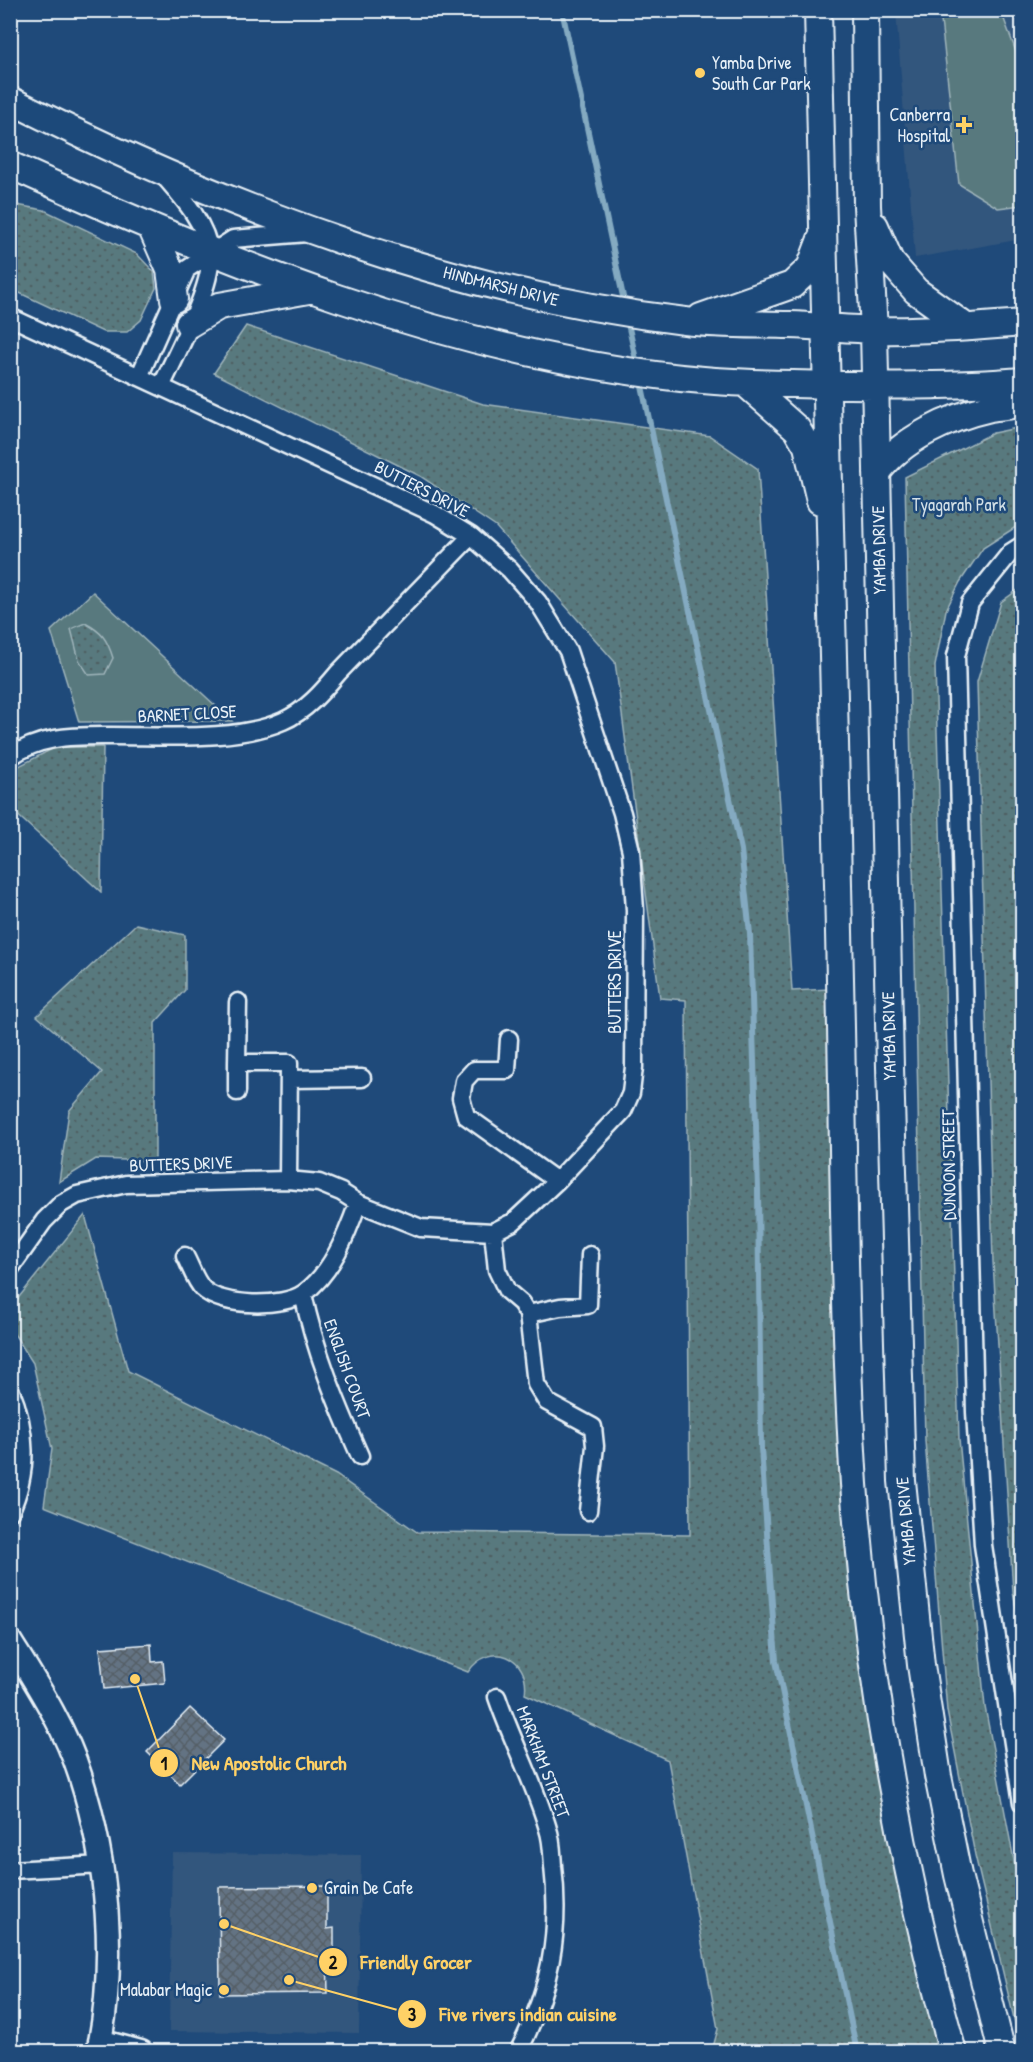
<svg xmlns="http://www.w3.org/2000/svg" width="1033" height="2062" font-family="'Patrick Hand',sans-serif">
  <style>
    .built { fill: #33567d }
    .grass { fill: #58797e; stroke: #a0b5bb; stroke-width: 1.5 }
    .park { fill: url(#park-dots); stroke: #a0b5bb; stroke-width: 1.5 }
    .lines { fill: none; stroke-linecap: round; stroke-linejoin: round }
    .stream { stroke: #84aac1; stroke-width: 6 }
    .building { fill: url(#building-cross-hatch); stroke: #e8f1f8; stroke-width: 1.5 }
    .street-casing { stroke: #e8f1f8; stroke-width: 21 }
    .secondary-casing { stroke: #e8f1f8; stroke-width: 27 }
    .primary-casing { stroke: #e8f1f8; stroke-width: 30 }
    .street { stroke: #1f4a7a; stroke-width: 16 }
    .secondary { stroke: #1f4a7a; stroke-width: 22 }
    .primary { stroke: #1f4a7a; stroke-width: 26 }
    .poi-dot { fill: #ffd166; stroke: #1f4a7a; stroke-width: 2 }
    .labels { text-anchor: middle; stroke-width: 5; stroke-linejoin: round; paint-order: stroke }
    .poi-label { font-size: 18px; fill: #e8f1f8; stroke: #1f4a7a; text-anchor: start }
    .street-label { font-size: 18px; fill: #e8f1f8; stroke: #1f4a7a }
    .park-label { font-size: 18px; fill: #d2dfe6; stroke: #1f4a7a }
    .leader { fill: none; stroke: #ffd166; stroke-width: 2 }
    .callout-dot { fill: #ffd166; stroke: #1f4a7a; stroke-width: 2 }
    .mark-label { font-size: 18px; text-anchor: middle; font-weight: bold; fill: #111 }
    .callout-label { font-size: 20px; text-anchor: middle; font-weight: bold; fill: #ffd166; stroke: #1f4a7a; stroke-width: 5; stroke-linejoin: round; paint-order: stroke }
  </style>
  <defs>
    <pattern id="park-dots" width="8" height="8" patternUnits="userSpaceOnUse" patternTransform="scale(1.5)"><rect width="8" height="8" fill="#58797e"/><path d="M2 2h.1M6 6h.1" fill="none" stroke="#4f6064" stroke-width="1.8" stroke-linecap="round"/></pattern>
    <pattern id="building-cross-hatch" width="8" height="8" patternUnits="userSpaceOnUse" patternTransform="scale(1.5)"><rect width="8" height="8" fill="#637383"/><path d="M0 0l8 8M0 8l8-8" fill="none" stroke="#545e66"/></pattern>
  </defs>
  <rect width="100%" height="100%" fill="#1f4a7a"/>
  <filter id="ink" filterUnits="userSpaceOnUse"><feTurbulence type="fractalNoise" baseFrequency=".0167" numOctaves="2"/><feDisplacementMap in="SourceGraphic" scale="12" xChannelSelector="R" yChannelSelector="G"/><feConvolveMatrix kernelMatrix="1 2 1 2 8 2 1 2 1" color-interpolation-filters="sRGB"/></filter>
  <g filter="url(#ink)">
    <path class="built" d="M896,11H1022V239L915,258Z
      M172,1853L361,1855L359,2033L169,2031Z"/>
    <path class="grass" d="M940,11H1001L1022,68V205L998,208L959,184Z
      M93,592L232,721L79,722L51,631Z"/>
    <path class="park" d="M11,204L44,210L137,254L154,272L156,288L141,320L127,332H103L11,289Z
      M246,326L483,404L710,436L758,469L792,991L829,989L850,1531L883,1811L938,2051H712L718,2029L668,1760L525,1694C531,1656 490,1640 468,1672L44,1506L52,1449L33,1363L11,1329V1307L85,1215L128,1371L336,1475L417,1532L690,1535L686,1000L660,998L615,662L496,527L420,476L214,373Z
      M1022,427V523L983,548L960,582L946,610L935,666L959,1439L985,1707L1022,1903V2052L975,1855L947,1711L925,1441L905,477L993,433Z
      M1022,587V1641L1013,1592L993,1262L977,682L1001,602Z
      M85,623C102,632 107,639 113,658L105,674L89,675L79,660L71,629Z
      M56,747H103L101,892L11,809V775L19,766Z
      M136,924L185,935V990L155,1023V1161L96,1159L59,1182L69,1111L102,1072L37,1016Z"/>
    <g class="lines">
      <path class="stream" d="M562,10L625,306
        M627,319L637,364
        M640,377L741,850L750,934L758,1189L761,1448L776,1661L857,2052"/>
    </g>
    <path class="building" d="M151,1644L152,1662L163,1661L165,1683L104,1689L100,1648Z
      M190,1708L224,1740L180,1784L147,1752Z
      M327,1886V1929L334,1928V1954H327L328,1993L220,1994L219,1887Z"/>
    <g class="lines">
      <defs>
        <path id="street" d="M10,317L435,514L471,536L510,570L538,602L568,651L622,813L631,851L635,910L634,1067L631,1093L623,1111L557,1181L513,1222L493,1232L421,1228L358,1203L341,1192L319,1183L288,1180L126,1184L77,1195L61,1204L44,1221L10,1269
          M139,377L187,269L233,239L307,233
          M161,387C175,356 214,285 210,254C206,223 182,197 163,175
          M1022,545L1011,552L970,603L956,656L975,1412L983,1545L1022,1803
          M10,757C38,737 69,736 102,736C157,735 233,743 283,721C306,711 323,691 338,673L471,536
          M238,1002L237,1063H289L288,1180
          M509,1039L507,1070H474L464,1081L461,1098L466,1116L557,1181
          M237,1063V1092
          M290,1079L362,1078
          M493,1232L497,1270L507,1291L521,1303L528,1314L536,1384L547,1402L593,1427L595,1446L588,1511
          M185,1256C190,1265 195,1281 203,1289C222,1307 283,1308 304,1293C332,1273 347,1234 358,1203
          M303,1294C315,1351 336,1402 360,1456
          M528,1314L560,1307L588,1305L590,1255
          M10,1389C27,1429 29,1472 10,1512
          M497,1697C512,1741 535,1784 548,1829C552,1840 552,1854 553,1866C561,1934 550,1991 518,2052
          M10,1870L103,1865"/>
        <path id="secondary" d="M10,1641C36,1683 65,1727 80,1775C108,1863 117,1961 98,2052
          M100,2041L141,2052"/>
        <path id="primary" d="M818,10C827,333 833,656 840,979C844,1147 843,1316 854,1484C868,1675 901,1867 953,2052
          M865,10L867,206L874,330L890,1067L902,1481L921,1665L938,1776L958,1875L1002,2052
          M10,100C221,206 450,293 685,321C719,325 756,324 790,325C819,326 847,329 875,330C924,331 974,327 1022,323
          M10,165C225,262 445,352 681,378C737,384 793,384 849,385C907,386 964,386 1022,381
          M875,226L890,261L916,291L966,327
          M152,229L170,270L174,299
          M701,317L792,285L810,268L821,239
          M189,324L219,306L309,290
          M745,383L797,429L807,446L820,501
          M877,473C901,439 950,417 990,408C1001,406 1012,406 1022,403"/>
      </defs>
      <use href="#street" class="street-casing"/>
      <use href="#secondary" class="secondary-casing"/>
      <use href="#primary" class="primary-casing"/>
      <use href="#street" class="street"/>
      <use href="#secondary" class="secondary"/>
      <use href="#primary" class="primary"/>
    </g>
  </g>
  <g class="poi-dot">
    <circle cx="700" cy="73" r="6"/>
    <path d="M961 116h6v6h6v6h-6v6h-6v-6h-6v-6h6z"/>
    <circle cx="312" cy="1888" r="6"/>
    <circle cx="224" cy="1990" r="6"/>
  </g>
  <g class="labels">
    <g class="poi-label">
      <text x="712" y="69">Yamba Drive<tspan x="712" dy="21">South Car Park</tspan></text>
      <text x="950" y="121" text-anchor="end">Canberra<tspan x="950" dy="21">Hospital</tspan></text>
      <text x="324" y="1894">Grain De Cafe</text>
      <text x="212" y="1996" text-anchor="end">Malabar Magic</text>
    </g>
    <g class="street-label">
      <text transform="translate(501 286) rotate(14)" y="6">HINDMARSH DRIVE</text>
      <text transform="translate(422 489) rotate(27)" y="6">BUTTERS DRIVE</text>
      <text transform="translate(879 550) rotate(-91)" y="6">YAMBA DRIVE</text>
      <text transform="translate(187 714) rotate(-3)" y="6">BARNET CLOSE</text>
      <text transform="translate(615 982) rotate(-90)" y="6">BUTTERS DRIVE</text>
      <text transform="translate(889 1036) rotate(-91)" y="6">YAMBA DRIVE</text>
      <text transform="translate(181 1164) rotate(-2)" y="6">BUTTERS DRIVE</text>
      <text transform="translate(949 1165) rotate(-91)" y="6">DUNOON STREET</text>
      <text transform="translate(347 1369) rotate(70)" y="6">ENGLISH COURT</text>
      <text transform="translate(906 1521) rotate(-95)" y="6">YAMBA DRIVE</text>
      <text transform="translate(543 1762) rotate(69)" y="6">MARKHAM STREET</text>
    </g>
    <g class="park-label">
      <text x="959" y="511">Tyagarah Park</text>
    </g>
  </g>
  <path class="leader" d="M135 1679L164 1763M224 1924L333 1962M289 1980L412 2014"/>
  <g class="callout-dot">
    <circle cx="135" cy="1679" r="6"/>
    <circle cx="224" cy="1924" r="6"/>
    <circle cx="289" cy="1980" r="6"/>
    <circle cx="164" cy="1763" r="15"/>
    <circle cx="333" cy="1962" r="15"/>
    <circle cx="412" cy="2014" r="15"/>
  </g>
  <g class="mark-label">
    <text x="164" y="1770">1</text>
    <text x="333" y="1969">2</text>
    <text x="412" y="2021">3</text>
  </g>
  <g class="callout-label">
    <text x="269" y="1770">New Apostolic Church</text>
    <text x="416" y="1969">Friendly Grocer</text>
    <text x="528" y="2021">Five rivers indian cuisine</text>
  </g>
  <rect width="1033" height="2062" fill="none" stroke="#1f4a7a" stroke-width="36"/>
  <rect x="18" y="18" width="997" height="2026" fill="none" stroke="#e8f1f8" stroke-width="2" filter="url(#ink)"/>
</svg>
